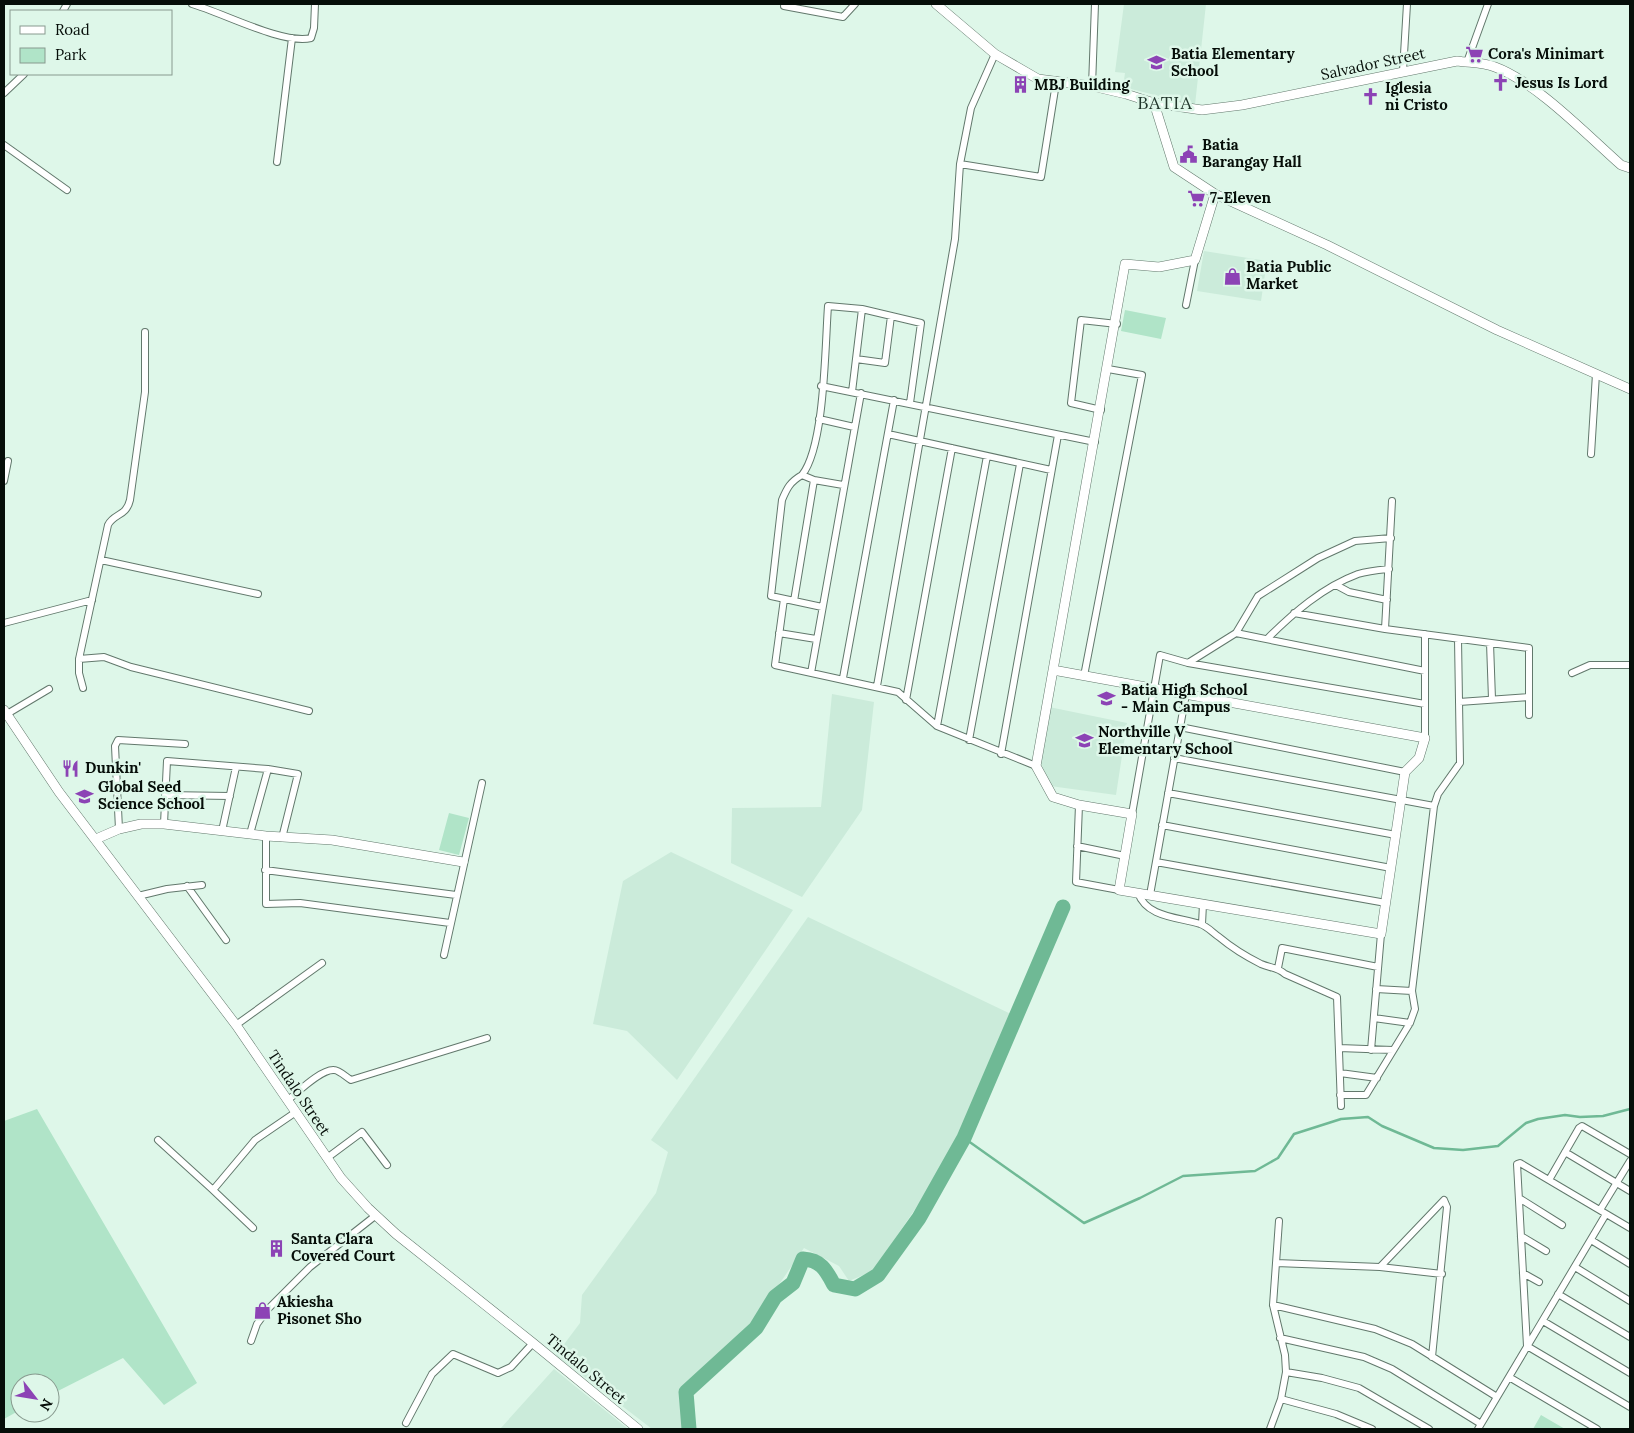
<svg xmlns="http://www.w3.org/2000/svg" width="1634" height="1433" font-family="Lora,serif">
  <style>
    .built { fill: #cbebda }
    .green { fill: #b0e4c8 }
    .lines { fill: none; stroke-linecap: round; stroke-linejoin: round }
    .stream { stroke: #6fb995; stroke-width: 2.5 }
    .river { stroke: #6fb995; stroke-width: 15 }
    .minor-casing { stroke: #62786c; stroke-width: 8 }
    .tertiary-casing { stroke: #62786c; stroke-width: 10 }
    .secondary-casing { stroke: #62786c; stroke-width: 10 }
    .minor { stroke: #fff; stroke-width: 6 }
    .tertiary { stroke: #fff; stroke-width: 9 }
    .secondary { stroke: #fff; stroke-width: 9 }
    .labels { text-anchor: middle; stroke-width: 5; stroke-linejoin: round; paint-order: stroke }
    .poi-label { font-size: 15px; font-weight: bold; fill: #060e09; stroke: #def7e9; text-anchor: start }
    .street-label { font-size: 15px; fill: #060e09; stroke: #def7e9 }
    .quarter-label { font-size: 18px; letter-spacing: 1px; fill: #21352b; stroke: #def7e9 }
  </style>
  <rect width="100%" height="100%" fill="#def7e9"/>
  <path class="built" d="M1124,4H1206L1195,105L1123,87L1125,73L1115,72Z
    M1204,251L1267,261L1261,301L1197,291Z
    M832,694L874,702L862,810L802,897L731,863L732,808L821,807Z
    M1049,707L1127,723L1116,795L1050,786L1040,760Z
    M671,852L793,910L677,1080L627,1031L593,1024L623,881Z
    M808,917L1013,1015L960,1143L873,1271L849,1281L839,1266L804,1248L754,1321L682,1388L683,1429H652L556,1355L580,1323L582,1295L656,1193L668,1152L651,1140Z
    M554,1369L628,1429H500Z"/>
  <path class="green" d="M1125,310L1166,318L1161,339L1121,331Z
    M449,813L469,818L459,855L439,850Z
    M37,1109L197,1383L164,1405L123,1358L50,1395V1383H20V1410L4,1419V1121Z
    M1541,1415L1565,1429H1533Z"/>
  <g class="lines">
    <path class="stream" d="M964,1138L1084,1223L1140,1198L1183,1176L1255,1171L1278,1158L1294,1134L1341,1119L1368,1117L1382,1126L1434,1148L1463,1150L1498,1146L1526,1123L1538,1119L1565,1115L1580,1117L1603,1116L1630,1109"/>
    <path class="river" d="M689,1429L686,1392L756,1328L775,1297L793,1283L803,1259C821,1260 826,1270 834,1285L855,1289L878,1275L919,1218L964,1138L1063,907"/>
    <defs>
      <path id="minor" d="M192,4C221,12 283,45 311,38L314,28L315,4
        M784,6L843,17L855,4
        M63,11L67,4
        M1467,62L1488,4
        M1403,71L1407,4
        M1092,86L1095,4
        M4,93L24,74
        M4,145L67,190
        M277,162L292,38
        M960,164L1041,177L1056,83
        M1186,305L1195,260
        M856,359L885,363L891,316
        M821,386L1095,442
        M852,392L862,309
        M1101,410L1071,403L1081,320L1117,324
        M819,419L854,427
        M888,434L1051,470
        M1591,454L1596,374
        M802,475C825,446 825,346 828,306L862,309L921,323L910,403
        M4,481L8,461
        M101,560L258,594
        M1336,585L1349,592L1387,600
        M784,599L775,665L898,692L937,726L1036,766
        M794,601L814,480
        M822,607L771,596L782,500C787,488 790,482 802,475L814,480L843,485
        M1294,613L1385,629L1529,648V715
        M4,623L92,600
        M1385,629L1392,501
        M779,633L816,639
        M1236,633L1425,671
        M1267,639C1293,613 1323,587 1358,574C1368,571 1379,570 1389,569
        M1490,643L1492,699
        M79,659L104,657L131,667L309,711
        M1188,663L1425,704
        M811,673L861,393
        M1572,673L1590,665H1630
        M1084,676L1142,375L1108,369
        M843,678L894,400
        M877,686L955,239L960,164L971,108L995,54
        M83,688L79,673V659L108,525C114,513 126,517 130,500L145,392V332
        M906,700L952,448
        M1459,702L1529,697
        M7,714L49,689
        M937,726L987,456
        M1180,727L1405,772
        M1425,738V634
        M969,740L1020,464
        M1001,754L1058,435
        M1174,758L1434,806
        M1168,793L1396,835
        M165,795L230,796
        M1079,805L1076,882L1119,890
        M1132,814L1160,655L1188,663L1236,633L1258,596L1318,558L1355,541L1391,538
        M164,824L167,761L268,769L298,774L282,838
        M1162,825L1391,868
        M119,829L115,746L118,740L185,744
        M222,831L236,767
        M250,834L268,769
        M266,836V904L300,903L450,923
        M1077,846L1125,856
        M1156,862L1386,903
        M265,870L456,895
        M187,886L226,940
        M1138,893C1147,918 1179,917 1200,924C1207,926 1213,933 1219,937C1231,947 1247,957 1261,964C1270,968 1277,967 1285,974L1337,997L1341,1106
        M1150,895L1186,694
        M138,896L167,889L202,885
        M1202,924L1203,904
        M444,955L482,783
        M1278,968L1282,948L1378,967
        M1376,989L1412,991
        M1374,1018L1410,1023
        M236,1025L322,963
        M1339,1048L1393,1050
        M1371,1050L1381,934
        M1340,1073L1377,1078
        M1340,1095H1366L1410,1023L1415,1009L1412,991L1434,806L1438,794L1460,763L1458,639
        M288,1100C298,1092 321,1069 334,1070C339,1070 346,1077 351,1080L487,1038
        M158,1140L213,1190
        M1565,1152L1630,1191
        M327,1158L362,1132L387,1165
        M1549,1180L1579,1128L1582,1126L1630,1154
        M1519,1198L1562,1225
        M1600,1210L1630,1161
        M253,1228L213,1190L255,1140L296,1112
        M1630,1228L1520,1163L1517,1164L1527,1346L1630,1407
        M1521,1236L1546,1251
        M1591,1240L1630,1264
        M1276,1263L1380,1267L1444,1200L1447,1207L1432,1357
        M1380,1267L1442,1274
        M1575,1267L1630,1301
        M1523,1273L1539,1282
        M1558,1294L1630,1337
        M1273,1305L1375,1329L1412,1344L1497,1397
        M1543,1321L1630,1373
        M1280,1338L1364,1357L1392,1369L1481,1424
        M251,1341L257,1324L268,1309L310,1267L375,1216
        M1286,1372L1322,1378L1359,1388L1429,1429
        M1509,1377L1597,1429
        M1281,1399L1336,1414L1372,1429
        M406,1423L432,1374L453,1354L498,1373L511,1367L533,1343
        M1270,1429L1281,1399L1286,1372L1285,1355L1273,1305L1279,1221
        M1478,1429L1606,1214"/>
      <path id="tertiary" d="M936,4L995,54L1038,79L1092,86L1126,94L1154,103L1202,110L1242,105L1457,61C1470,63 1482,62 1495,67C1536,82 1587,135 1621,165L1630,168
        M1154,103L1174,167L1215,194L1327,245L1497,330L1630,389
        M1053,670L1425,738L1419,758L1405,772L1381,934L1119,890L1132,814L1079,805L1053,797L1036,766L1125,264L1159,267L1195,260L1215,194
        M96,839L119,829L141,824H164L266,836L332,840L463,862"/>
      <path id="secondary" d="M4,710L59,792L236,1025L341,1178L368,1208L396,1234L533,1343L638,1429"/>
    </defs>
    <use href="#minor" class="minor-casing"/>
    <use href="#tertiary" class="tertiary-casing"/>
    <use href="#secondary" class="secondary-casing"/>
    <use href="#minor" class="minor"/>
    <use href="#tertiary" class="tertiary"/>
    <use href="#secondary" class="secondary"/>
  </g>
  <defs>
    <symbol id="supermarket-bare" viewBox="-9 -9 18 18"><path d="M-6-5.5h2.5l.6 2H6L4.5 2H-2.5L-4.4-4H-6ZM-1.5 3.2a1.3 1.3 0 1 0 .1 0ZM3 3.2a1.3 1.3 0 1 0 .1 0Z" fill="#8c43b5" stroke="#def7e9" stroke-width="2.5" paint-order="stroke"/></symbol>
    <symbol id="school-bare" viewBox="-9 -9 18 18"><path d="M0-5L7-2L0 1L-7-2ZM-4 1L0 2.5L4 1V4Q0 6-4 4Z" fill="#8c43b5" stroke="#def7e9" stroke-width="2.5" paint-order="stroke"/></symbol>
    <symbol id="church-bare" viewBox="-9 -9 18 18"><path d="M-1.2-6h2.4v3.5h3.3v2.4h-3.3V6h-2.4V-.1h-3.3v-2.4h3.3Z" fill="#8c43b5" stroke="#def7e9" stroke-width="2.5" paint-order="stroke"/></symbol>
    <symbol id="building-bare" viewBox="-9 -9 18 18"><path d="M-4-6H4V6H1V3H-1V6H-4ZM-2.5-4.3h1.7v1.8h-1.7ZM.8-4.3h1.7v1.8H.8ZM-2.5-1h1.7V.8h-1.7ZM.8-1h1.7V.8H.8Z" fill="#8c43b5" stroke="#def7e9" stroke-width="2.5" paint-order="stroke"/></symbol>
    <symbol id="civic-bare" viewBox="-9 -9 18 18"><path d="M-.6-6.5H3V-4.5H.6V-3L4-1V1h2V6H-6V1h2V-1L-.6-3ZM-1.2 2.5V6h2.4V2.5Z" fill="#8c43b5" stroke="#def7e9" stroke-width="2.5" paint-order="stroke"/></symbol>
    <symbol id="shop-bare" viewBox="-9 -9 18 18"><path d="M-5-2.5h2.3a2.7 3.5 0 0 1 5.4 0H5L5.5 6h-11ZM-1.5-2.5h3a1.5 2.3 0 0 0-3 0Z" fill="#8c43b5" stroke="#def7e9" stroke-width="2.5" paint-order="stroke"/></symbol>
    <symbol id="restaurant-bare" viewBox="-9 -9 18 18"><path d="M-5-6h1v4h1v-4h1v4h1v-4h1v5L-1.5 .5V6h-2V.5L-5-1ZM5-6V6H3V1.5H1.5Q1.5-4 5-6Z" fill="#8c43b5" stroke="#def7e9" stroke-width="2.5" paint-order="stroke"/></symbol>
  </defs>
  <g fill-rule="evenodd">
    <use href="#supermarket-bare" x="1462" y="42" width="25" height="25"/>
    <use href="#school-bare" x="1144" y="50" width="25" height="25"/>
    <use href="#church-bare" x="1488" y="70" width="25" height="25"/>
    <use href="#building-bare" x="1008" y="72" width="25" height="25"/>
    <use href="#church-bare" x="1358" y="84" width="25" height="25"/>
    <use href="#civic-bare" x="1176" y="142" width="25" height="25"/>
    <use href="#supermarket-bare" x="1184" y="186" width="25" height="25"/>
    <use href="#shop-bare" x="1220" y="264" width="25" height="25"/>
    <use href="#school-bare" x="1094" y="686" width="25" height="25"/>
    <use href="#school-bare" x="1072" y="728" width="25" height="25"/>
    <use href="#restaurant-bare" x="58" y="756" width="25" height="25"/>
    <use href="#school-bare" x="72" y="784" width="25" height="25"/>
    <use href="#building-bare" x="264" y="1236" width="25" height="25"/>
    <use href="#shop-bare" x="250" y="1298" width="25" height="25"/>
  </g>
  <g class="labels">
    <g class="poi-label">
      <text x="1171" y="59">Batia Elementary<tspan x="1171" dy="17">School</tspan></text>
      <text x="1488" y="59">Cora's Minimart</text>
      <text x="1515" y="88">Jesus Is Lord</text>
      <text x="1034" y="90">MBJ Building</text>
      <text x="1385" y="93">Iglesia<tspan x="1385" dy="17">ni Cristo</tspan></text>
      <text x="1202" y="150">Batia<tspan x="1202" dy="17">Barangay Hall</tspan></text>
      <text x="1210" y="203">7-Eleven</text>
      <text x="1246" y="272">Batia Public<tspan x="1246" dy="17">Market</tspan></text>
      <text x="1121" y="695">Batia High School<tspan x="1121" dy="17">- Main Campus</tspan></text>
      <text x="1098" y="737">Northville V<tspan x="1098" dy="17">Elementary School</tspan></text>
      <text x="85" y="773">Dunkin'</text>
      <text x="98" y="792">Global Seed<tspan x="98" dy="17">Science School</tspan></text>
      <text x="291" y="1244">Santa Clara<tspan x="291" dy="17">Covered Court</tspan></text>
      <text x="277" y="1307">Akiesha<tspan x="277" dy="17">Pisonet Sho</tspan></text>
    </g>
    <g class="street-label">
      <text transform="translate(1373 64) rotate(-12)" y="5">Salvador Street</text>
      <text transform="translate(299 1093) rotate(56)" y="5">Tindalo Street</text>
      <text transform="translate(586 1369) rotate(40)" y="5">Tindalo Street</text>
    </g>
    <g class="quarter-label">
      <text x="1165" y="109">BATIA</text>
    </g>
  </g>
  <rect width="1634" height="1433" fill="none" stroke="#060e09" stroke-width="10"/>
  <rect x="10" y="10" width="162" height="65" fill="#def7e9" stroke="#889a8f"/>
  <rect x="20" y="26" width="25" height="8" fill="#ffffff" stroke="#889a8f"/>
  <text x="55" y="35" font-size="15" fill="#060e09">Road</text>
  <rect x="20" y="48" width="25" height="15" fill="#b0e4c8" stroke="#889a8f"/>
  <text x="55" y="60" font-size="15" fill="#060e09">Park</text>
  <g transform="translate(35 1398) rotate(121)"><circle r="24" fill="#def7e9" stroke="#889a8f"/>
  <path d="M0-4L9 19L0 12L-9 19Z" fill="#8c43b5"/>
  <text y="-8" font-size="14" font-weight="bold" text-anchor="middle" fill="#060e09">N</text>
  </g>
</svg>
